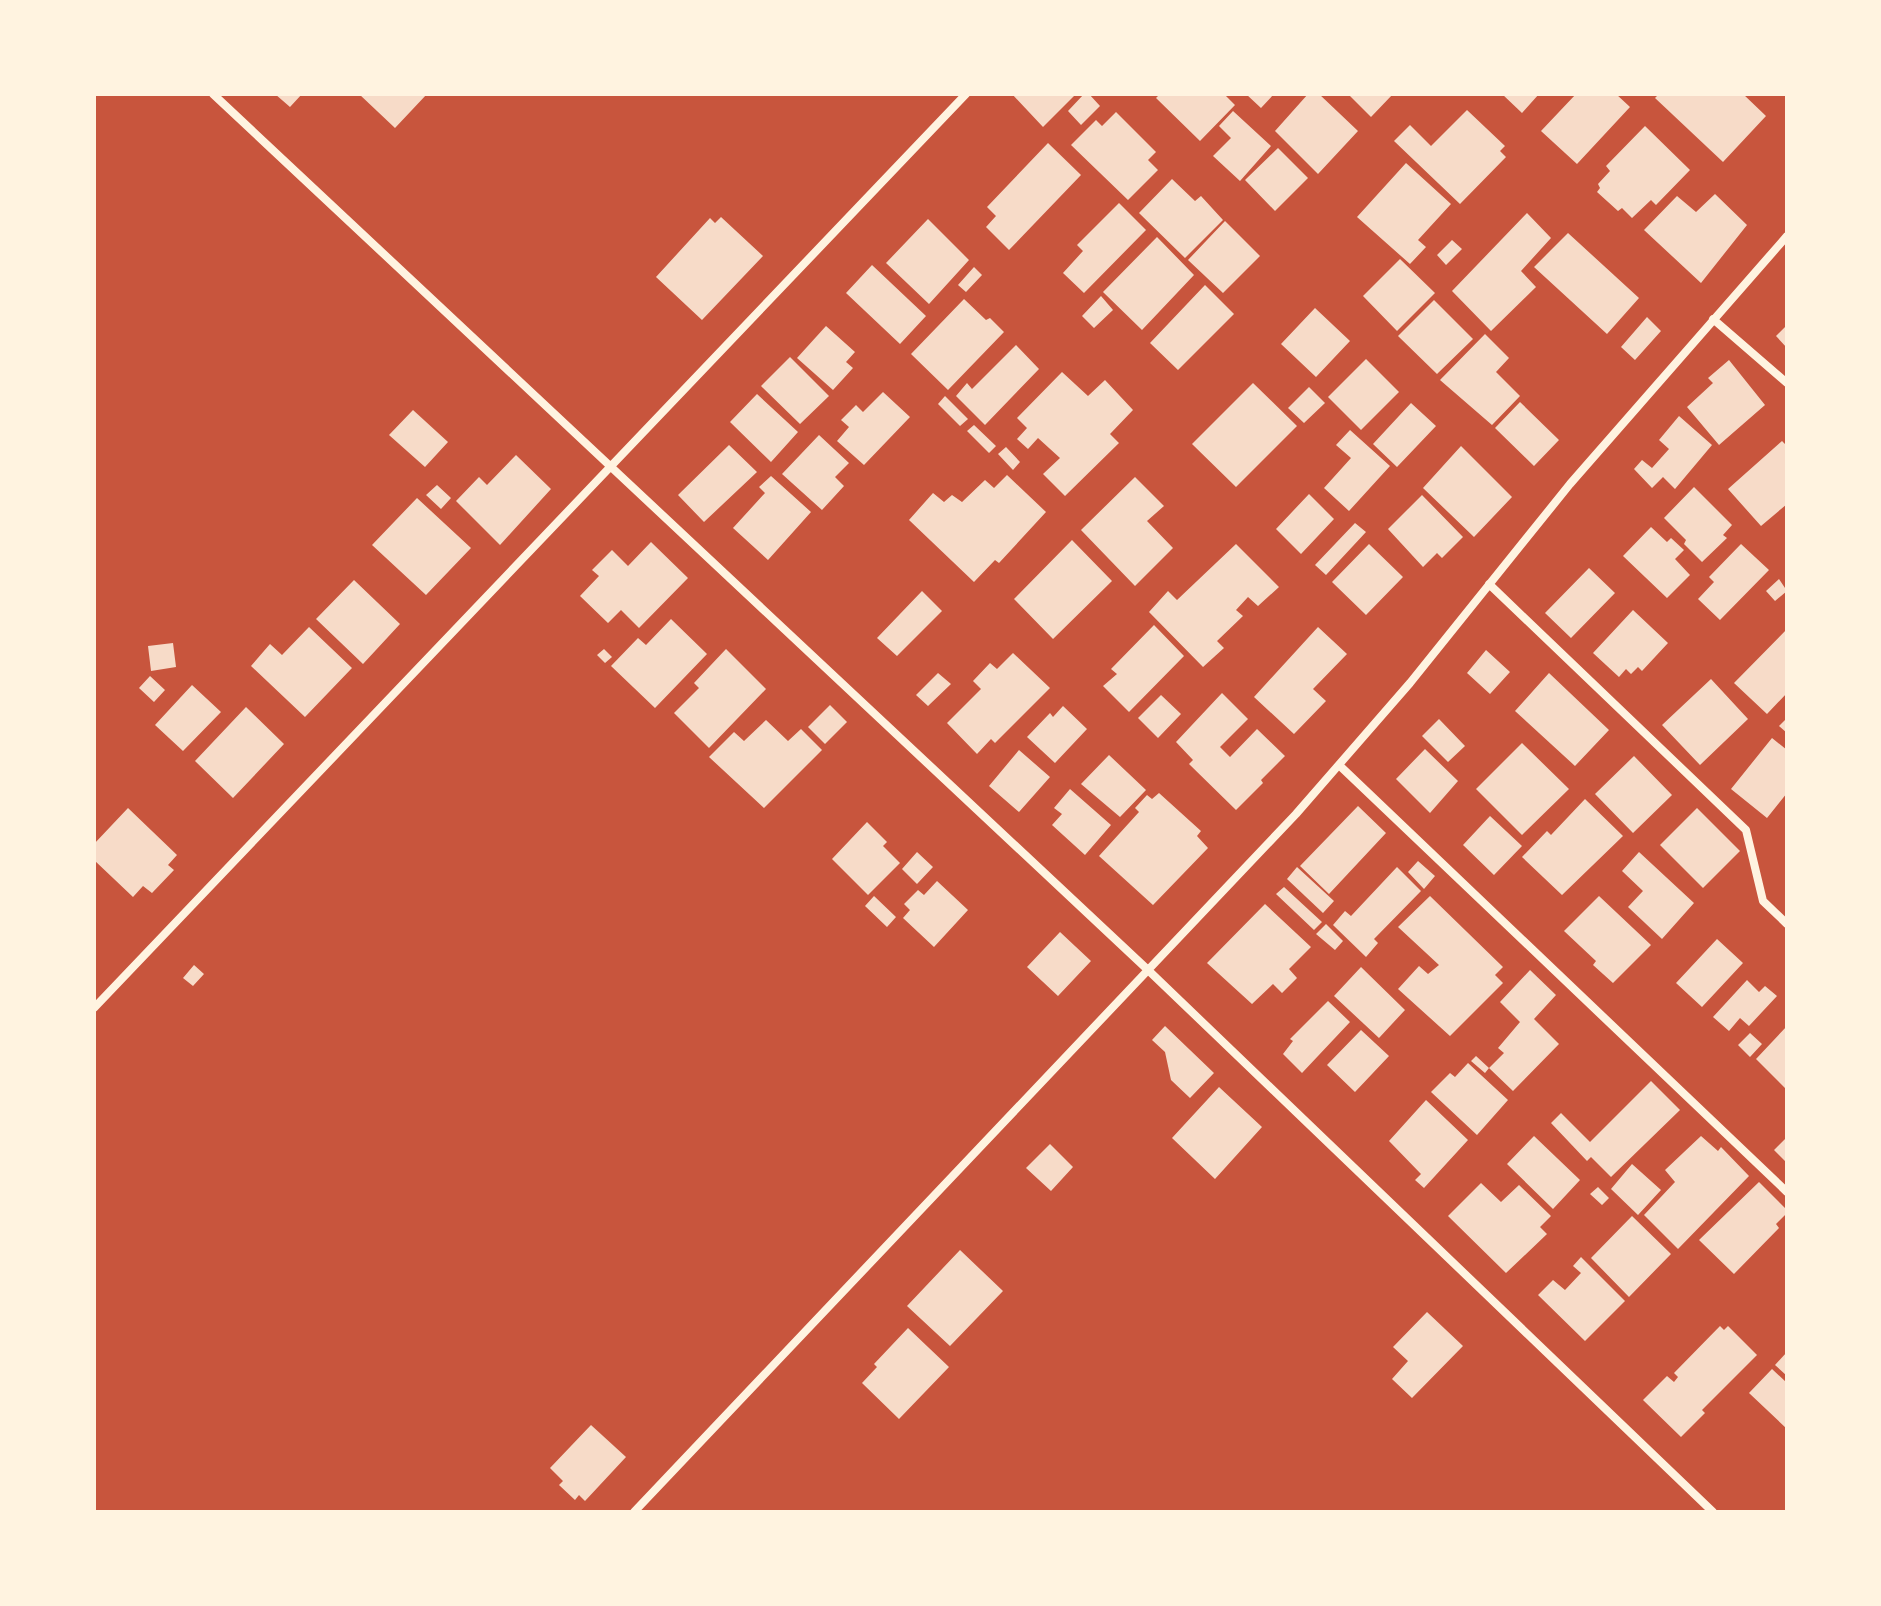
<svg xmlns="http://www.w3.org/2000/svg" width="1881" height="1606" font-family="Cabin,sans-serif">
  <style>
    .building { fill: #f7dbc8 }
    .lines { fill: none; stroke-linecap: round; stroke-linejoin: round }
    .minor { stroke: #fff3e0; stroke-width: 8 }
  </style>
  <rect width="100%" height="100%" fill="#c8553d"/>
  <path class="building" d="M275,94H302L290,107Z
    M359,94H427L395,128Z
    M1012,94H1076L1043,127Z
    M1084,94H1089L1100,106L1081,125L1068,111Z
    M1160,94H1224L1235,105L1200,141L1156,98Z
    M1246,94H1274L1261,108Z
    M1308,94H1319L1358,131L1318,174L1275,131Z
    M1348,94H1393L1371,117Z
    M1502,94H1539L1522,113Z
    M1576,94H1616L1630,107L1577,164L1541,131Z
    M1659,94H1743L1766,116L1723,162L1655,98Z
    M1467,110L1505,146L1500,151L1506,157L1460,204L1394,141L1410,125L1431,146Z
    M1233,111L1271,146L1240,181L1213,156L1231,138L1219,126Z
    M1116,112L1156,152L1148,160L1158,170L1128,200L1071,145L1096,120L1102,126Z
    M1645,126L1690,170L1656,205L1651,200L1632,218L1622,208L1618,211L1597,192L1600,188L1598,184L1610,171L1606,166Z
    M1048,143L1081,175L1009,250L986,227L996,216L987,207Z
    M1278,148L1308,178L1275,211L1245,180Z
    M1406,163L1451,204L1418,240L1426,247L1410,264L1357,217Z
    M1172,179L1195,201L1201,196L1223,220L1185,258L1139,213Z
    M1715,194L1747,225L1701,283L1644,230L1677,196L1696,212Z
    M1119,203L1146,230L1084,293L1063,273L1083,251L1077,245Z
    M1527,213L1551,238L1521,271L1536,287L1491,331L1452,291Z
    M721,217L763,256L702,320L656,277L710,218L715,223Z
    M928,219L969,260L929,304L886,263Z
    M1225,221L1260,256L1223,293L1188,260Z
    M1568,233L1639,298L1607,334L1534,267Z
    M1157,237L1194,275L1142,330L1103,292Z
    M1452,240L1462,249L1446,265L1437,255Z
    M1400,259L1435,293L1397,331L1363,296Z
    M872,265L926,316L900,344L846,293Z
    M974,267L982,275L966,292L958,285Z
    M1205,285L1234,314L1178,370L1150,343Z
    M1101,296L1113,310L1094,328L1082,316Z
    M964,299L986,320L990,318L1004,332L948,390L911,354Z
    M1434,300L1473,339L1437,374L1398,336Z
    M1315,308L1350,341L1316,377L1281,344Z
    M1647,317L1661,331L1635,360L1621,347Z
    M1787,325V348L1776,336Z
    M826,326L855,352L846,362L853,368L833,390L797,358Z
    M1485,334L1509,358L1496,372L1520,396L1492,425L1440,380Z
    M1016,345L1039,369L985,425L956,396L967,383L972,389Z
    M790,357L829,396L800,424L761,386Z
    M1366,359L1399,392L1361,430L1328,397Z
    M1729,360L1765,405L1719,445L1687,407L1713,383L1708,378Z
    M1062,372L1088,396L1105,380L1133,410L1110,434L1119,443L1065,496L1043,474L1060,458L1038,438L1028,449L1017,439L1027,428L1017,418Z
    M1253,383L1297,426L1236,487L1192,444Z
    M1309,387L1325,403L1304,423L1288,408Z
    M883,392L910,417L864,465L837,441L849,427L841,420L856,405L863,412Z
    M757,394L798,432L771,462L730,422Z
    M945,396L968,419L960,426L938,404Z
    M1520,402L1559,440L1534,466L1495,428Z
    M1411,403L1436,426L1397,467L1373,444Z
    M413,410L448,442L425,467L389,435Z
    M1679,416L1712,445L1675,489L1663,477L1652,488L1634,469L1642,460L1652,468L1669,449L1659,440Z
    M974,425L996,446L989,453L967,431Z
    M1350,430L1390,466L1349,511L1324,488L1351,458L1336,445Z
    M819,435L849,463L835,477L844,486L822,510L782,474Z
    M1782,441L1787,446V504L1761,526L1728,489Z
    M729,445L757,472L704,522L678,495Z
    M1461,446L1512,497L1474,537L1423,488Z
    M1006,447L1020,462L1013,470L998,454Z
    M516,455L551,489L500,545L456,501L479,477L487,485Z
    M1007,475L1046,512L999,563L995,560L974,582L909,520L933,493L944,502L952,495L962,502L985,480L994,488Z
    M771,476L811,512L768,560L733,528L765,493L759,487Z
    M1135,477L1164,506L1147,521L1173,548L1135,586L1081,530Z
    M437,485L451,498L441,509L426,495Z
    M1694,487L1732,525L1723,535L1727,538L1702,562L1684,544L1686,540L1664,518Z
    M1309,494L1334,519L1301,554L1276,529Z
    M1422,495L1463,537L1442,558L1437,553L1423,567L1388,529Z
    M417,498L471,548L426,595L372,545Z
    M1355,523L1366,532L1326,575L1315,565Z
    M1651,527L1667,542L1671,538L1684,550L1675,559L1690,575L1667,598L1623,556Z
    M1072,540L1112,581L1053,639L1014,599Z
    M651,542L688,578L639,628L621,610L608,623L580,596L599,576L592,570L612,550L628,566Z
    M1236,544L1279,587L1258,606L1248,597L1236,610L1243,616L1217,641L1224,648L1203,667L1149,612L1168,591L1177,600Z
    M1369,544L1403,577L1366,615L1332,582Z
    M1741,544L1769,570L1720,620L1698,599L1714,582L1709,577Z
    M1589,568L1615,593L1571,638L1545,613Z
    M1779,579L1787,591L1775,601L1766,591Z
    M354,580L400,624L363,664L316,619Z
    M922,591L942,611L897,656L877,638Z
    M1633,610L1668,643L1642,671L1638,667L1631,674L1626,669L1619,677L1593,653Z
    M671,619L707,654L655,708L611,666L638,638L646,645Z
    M1154,625L1184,656L1129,712L1103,686L1117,674L1111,669Z
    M309,627L352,668L305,717L251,666L270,644L282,655Z
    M1318,627L1347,654L1313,689L1326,701L1294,734L1254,697Z
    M1787,629V693L1767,714L1734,683Z
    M173,643L176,667L151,671L148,646Z
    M604,649L612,657L605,663L597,655Z
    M726,649L766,689L709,748L674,713L699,688L694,683Z
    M1486,650L1510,672L1490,694L1467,673Z
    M1013,653L1050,688L995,743L991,739L977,754L947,723L981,689L973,681L990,663L997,669Z
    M938,673L951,684L928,706L916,695Z
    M1549,673L1609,730L1575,766L1515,711Z
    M150,676L165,690L154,702L139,688Z
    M1711,679L1748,719L1700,765L1662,725Z
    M192,685L221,712L183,751L155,725Z
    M1222,693L1248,719L1220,747L1230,757L1257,729L1285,756L1261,780L1263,783L1236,810L1189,764L1193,760L1176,742Z
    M1161,695L1181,714L1158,738L1138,718Z
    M830,705L847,722L825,744L808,727Z
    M1063,706L1087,729L1055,763L1027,737L1050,713L1053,717Z
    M246,707L284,744L233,798L195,761Z
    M1787,718V733L1779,726Z
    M1439,719L1465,746L1448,762L1422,736Z
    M766,720L788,741L801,729L822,750L764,808L709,757L734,732L744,741Z
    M1772,738L1787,750V793L1767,818L1731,789Z
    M1522,743L1569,789L1522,835L1476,789Z
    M1425,749L1458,781L1430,813L1396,779Z
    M1019,750L1050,777L1019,812L989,786Z
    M1109,755L1146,790L1120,817L1081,784Z
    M1634,756L1672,795L1633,833L1595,794Z
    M1070,789L1111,825L1085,855L1052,825L1062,814L1054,808Z
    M1159,793L1201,831L1197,836L1208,848L1153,905L1099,856L1139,812L1135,808L1147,795L1152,799Z
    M1585,799L1623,836L1562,895L1522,857L1547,831L1551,835Z
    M1358,806L1386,833L1329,894L1300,866Z
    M128,808L177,855L168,865L174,870L152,893L143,886L133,897L94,860V844Z
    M1697,808L1740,851L1703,888L1660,845Z
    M1490,816L1522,846L1494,875L1463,845Z
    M867,822L887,842L883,846L900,863L868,895L832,859Z
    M917,852L933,867L917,884L902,869Z
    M1639,852L1694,903L1662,939L1628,907L1643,891L1622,871Z
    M1418,861L1435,876L1424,889L1408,872Z
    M1297,867L1334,901L1323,913L1287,879Z
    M1397,867L1421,891L1374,939L1378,943L1366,957L1333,925L1345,911L1351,916Z
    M937,881L968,910L934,947L903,918L910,910L904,904L918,890L924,895Z
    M1284,887L1322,922L1314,930L1276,894Z
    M874,896L896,917L887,927L865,906Z
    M1430,896L1503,967L1495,975L1503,983L1450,1036L1398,989L1419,966L1428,974L1439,965L1398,927Z
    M1599,896L1651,945L1613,983L1593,965L1596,961L1564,931Z
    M1265,904L1311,947L1289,969L1297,978L1282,993L1273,984L1252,1004L1207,963Z
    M1326,924L1343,941L1335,950L1316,934Z
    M1060,932L1091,961L1058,996L1027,967Z
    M1717,939L1743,963L1702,1007L1676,983Z
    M194,965L204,974L193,986L183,978Z
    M1361,967L1405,1010L1379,1038L1334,996Z
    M1530,970L1556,995L1534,1019L1559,1044L1513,1091L1489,1068L1504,1053L1498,1048L1520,1022L1500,1002Z
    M1747,980L1759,992L1765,986L1777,996L1749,1026L1740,1018L1729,1031L1713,1017Z
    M1328,1001L1350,1022L1302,1073L1283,1054L1293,1041L1290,1039Z
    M1165,1026L1214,1073L1190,1098L1171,1080L1165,1052L1152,1040Z
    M1787,1026V1090L1756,1059Z
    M1361,1030L1389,1056L1355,1092L1327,1065Z
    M1750,1033L1762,1044L1750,1057L1738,1045Z
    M1476,1056L1489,1068L1485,1073L1471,1061Z
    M1468,1063L1508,1100L1477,1135L1431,1092L1450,1073L1455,1077Z
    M1651,1081L1680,1110L1611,1177L1591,1157L1587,1161L1551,1123L1561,1113L1590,1142Z
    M1219,1087L1262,1127L1215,1179L1172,1138Z
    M1426,1100L1468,1140L1424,1188L1415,1180L1421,1174L1389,1141Z
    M1534,1136L1580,1180L1553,1209L1507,1164Z
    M1701,1136L1718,1151L1721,1147L1749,1176L1678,1249L1644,1215L1675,1182L1665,1170Z
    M1787,1137V1163L1774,1150Z
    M1050,1144L1073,1167L1051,1191L1026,1168Z
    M1632,1164L1661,1190L1638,1215L1611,1189Z
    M1759,1182L1787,1210V1213L1776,1224L1779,1228L1734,1274L1699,1240Z
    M1481,1183L1501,1202L1519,1185L1551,1216L1540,1227L1547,1234L1506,1273L1448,1216Z
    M1598,1187L1609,1198L1602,1205L1590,1194Z
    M1632,1216L1671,1254L1629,1297L1591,1258Z
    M960,1250L1003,1291L950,1346L907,1306Z
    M1581,1257L1625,1301L1585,1341L1538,1295L1553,1280L1565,1290L1581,1273L1573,1266Z
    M1427,1312L1463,1346L1412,1398L1392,1379L1408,1361L1393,1347Z
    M1720,1326L1724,1330L1728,1326L1757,1355L1702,1410L1705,1413L1681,1437L1643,1400L1667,1376L1674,1382L1678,1377L1674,1373Z
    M908,1328L949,1367L899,1419L862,1383L877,1367L874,1364Z
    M1787,1352V1376L1775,1365Z
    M1772,1369L1787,1383V1429L1749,1393Z
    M591,1425L626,1457L585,1501L579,1495L575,1500L559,1485L563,1481L550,1468Z"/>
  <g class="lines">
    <path class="minor" d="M213,94L1148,970L1713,1512
      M1713,319L1787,383
      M1489,584L1746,830L1763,901L1787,924
      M1339,765L1787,1192
      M94,1008L966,94
      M634,1512L1296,814L1410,683L1570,484L1787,236"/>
  </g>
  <rect width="1881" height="1606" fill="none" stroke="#fff3e0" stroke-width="192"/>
</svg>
